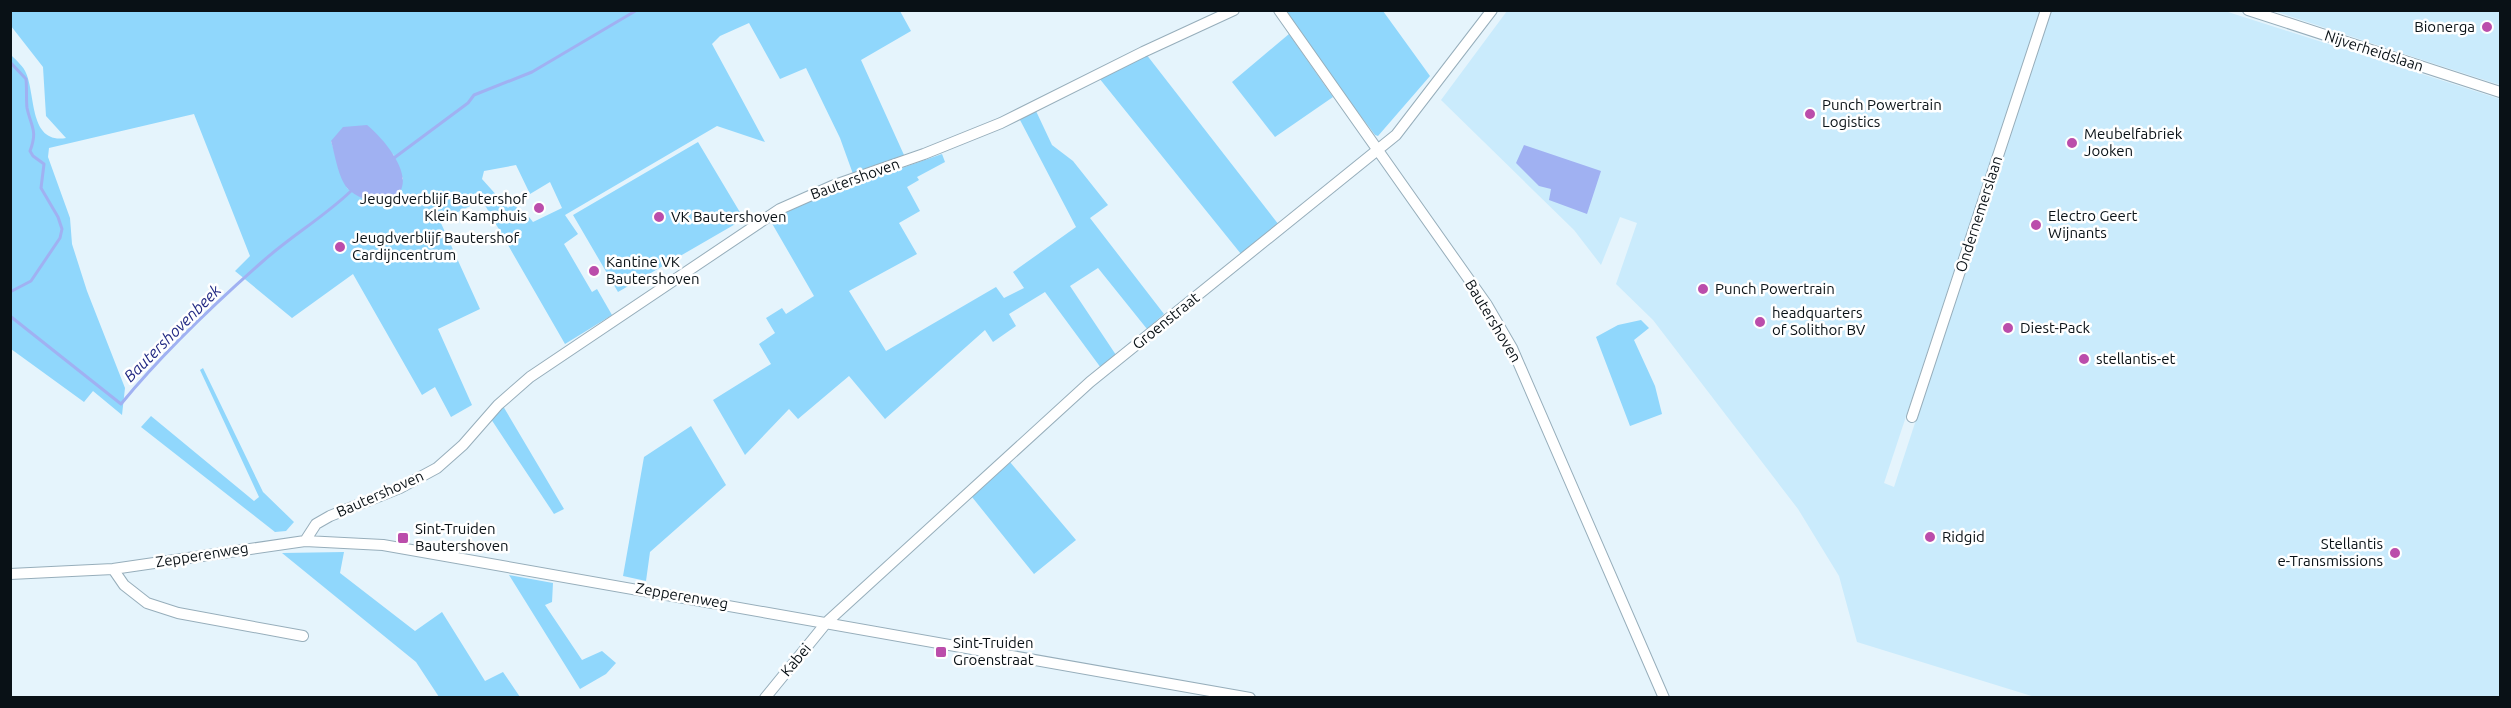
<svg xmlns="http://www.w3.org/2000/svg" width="2511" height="708" font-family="Ubuntu,sans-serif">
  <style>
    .built { fill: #caebfc }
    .green { fill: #90d7fc; fill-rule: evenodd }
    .water { fill: #a0b1f2 }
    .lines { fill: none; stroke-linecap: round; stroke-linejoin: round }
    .stream { stroke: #a0b1f2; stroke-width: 3 }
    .minor-casing { stroke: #97aebb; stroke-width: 12 }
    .minor { stroke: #fff; stroke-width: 10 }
    .poi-dot { fill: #bb4dab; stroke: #fff; stroke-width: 2 }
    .labels { text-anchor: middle; stroke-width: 5; stroke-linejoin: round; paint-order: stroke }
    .poi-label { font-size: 15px; fill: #091116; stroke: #fff; text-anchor: start }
    .street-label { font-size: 15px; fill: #091116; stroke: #fff }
    .water-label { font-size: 16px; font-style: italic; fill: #232a84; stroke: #fff }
  </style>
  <rect width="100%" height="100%" fill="#e5f4fc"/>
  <path class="built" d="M1507,11H2040L1884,483L1894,487L2050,11H2225L2500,99V697H2035L1857,642L1839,576L1798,509L1653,320L1616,284L1637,223L1620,217L1601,265L1574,230L1441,100Z
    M2274,11H2500V85L2432,63Z"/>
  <path class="green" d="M10,11H900L911,31L861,60L904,155L853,174L840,138L806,68L780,79L749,23L720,36L712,44L765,142L717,126L565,215L578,234L564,244L592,292L597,289L612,315L565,344L482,200L440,221L480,309L438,329L472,405L451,417L435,387L422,395L353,274L292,318L235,271L250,256L194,114L49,148L48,157L70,218L72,244L87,291L125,388L122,415L93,391L84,402L11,349V55C16,60 24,67 26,73C36,96 29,144 66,138L46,116L43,67L11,26ZM331,141L393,154L403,179L367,201L347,188ZM516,165L530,194L550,182L562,208L533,222L529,217L523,220L514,202L508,208L482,179L484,171Z
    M1282,11H1383L1430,76L1378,136L1375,135Z
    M1289,34L1333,97L1275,137L1232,82Z
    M1146,54L1279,225L1241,254L1099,78Z
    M1036,111L1052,145L1073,161L1108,205L1090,218L1164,314L1147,329L1098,268L1070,286L1116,355L1101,368L1045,292L1009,314L1016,326L993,342L985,330L885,419L849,376L798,419L789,409L745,455L713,400L771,364L759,344L775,333L766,318L782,308L786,314L814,296L770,220L819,197L942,154L945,162L917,177L919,180L907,187L920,211L899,223L917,254L849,291L886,351L996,287L1004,298L1024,288L1013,272L1076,227L1020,120Z
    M698,142L744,219L618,292L573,215Z
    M1641,320L1649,328L1634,340L1655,386L1662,414L1630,426L1596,337L1618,325Z
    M203,368L263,492L294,522L286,531L275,532L141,427L151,416L254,501L259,497L200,370Z
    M503,406L564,509L554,514L491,419Z
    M691,426L726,485L650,552L646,581L623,576L644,457Z
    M1010,462L1076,540L1034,574L972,497Z
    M344,552L340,573L415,631L442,612L485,681L503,672L520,697H439L416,662L282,553Z
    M509,575L553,583L552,602L545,605L582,660L602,651L616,663L606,674L580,689Z"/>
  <path class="water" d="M367,125C381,136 408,167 402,187C396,211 361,202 348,189C338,178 335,154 331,141L343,127Z
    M1524,145L1601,171L1587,214L1549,200L1551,189L1539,186L1516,163Z"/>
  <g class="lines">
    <path class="stream" d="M10,62L26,79C27,88 26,99 27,108C31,127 38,130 30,151L33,156L44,164L41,188L58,217L62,229L60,238L31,281L10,292
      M394,158L468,103L474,95L532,72L637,10
      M10,316L121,404C163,353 212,306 262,262C291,236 324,217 351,191"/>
    <defs>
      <path id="minor" d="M1279,10L1487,305L1512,348L1664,698
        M2248,10L2500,92
        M1912,417L2046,10
        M305,541L316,524L330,516L400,488L437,468L463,445L498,405L530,377L780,209L832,186L924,154L1001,123L1143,52L1234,10
        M113,569L124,585L147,603L178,613L303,636
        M10,574L113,569L305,541L383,545L1250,698
        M765,698L827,622L1090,382L1396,135L1492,10"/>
    </defs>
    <use href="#minor" class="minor-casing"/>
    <use href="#minor" class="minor"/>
  </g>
  <g class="poi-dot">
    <circle cx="2487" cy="27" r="6"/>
    <circle cx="1810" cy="114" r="6"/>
    <circle cx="2072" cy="143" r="6"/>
    <circle cx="539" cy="208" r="6"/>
    <circle cx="659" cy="217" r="6"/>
    <circle cx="2036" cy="225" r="6"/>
    <circle cx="340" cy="247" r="6"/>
    <circle cx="594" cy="271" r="6"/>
    <circle cx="1703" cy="289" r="6"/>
    <circle cx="1760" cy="322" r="6"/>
    <circle cx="2008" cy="328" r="6"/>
    <circle cx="2084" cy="359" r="6"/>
    <circle cx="1930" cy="537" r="6"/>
    <rect x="397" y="532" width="12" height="12" rx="3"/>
    <circle cx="2395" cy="553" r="6"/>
    <rect x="935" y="646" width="12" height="12" rx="3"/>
  </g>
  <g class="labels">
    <g class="poi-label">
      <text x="2475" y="32" text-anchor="end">Bionerga</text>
      <text x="1822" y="110">Punch Powertrain<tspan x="1822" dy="17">Logistics</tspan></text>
      <text x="2084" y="139">Meubelfabriek<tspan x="2084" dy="17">Jooken</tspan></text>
      <text x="527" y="204" text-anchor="end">Jeugdverblijf Bautershof<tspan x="527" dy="17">Klein Kamphuis</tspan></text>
      <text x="2048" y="221">Electro Geert<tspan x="2048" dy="17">Wijnants</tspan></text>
      <text x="671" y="222">VK Bautershoven</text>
      <text x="352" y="243">Jeugdverblijf Bautershof<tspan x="352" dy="17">Cardijncentrum</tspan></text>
      <text x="606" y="267">Kantine VK<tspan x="606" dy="17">Bautershoven</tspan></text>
      <text x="1715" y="294">Punch Powertrain</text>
      <text x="1772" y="318">headquarters<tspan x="1772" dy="17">of Solithor BV</tspan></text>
      <text x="2020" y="333">Diest-Pack</text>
      <text x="2096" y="364">stellantis-et</text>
      <text x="415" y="534">Sint-Truiden<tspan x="415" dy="17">Bautershoven</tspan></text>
      <text x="1942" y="542">Ridgid</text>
      <text x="2383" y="549" text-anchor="end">Stellantis<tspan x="2383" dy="17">e-Transmissions</tspan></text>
      <text x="953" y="648">Sint-Truiden<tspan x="953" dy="17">Groenstraat</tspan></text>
    </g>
    <g class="street-label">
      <text transform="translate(2374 51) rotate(18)" y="5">Nijverheidslaan</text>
      <text transform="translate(855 179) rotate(-20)" y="5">Bautershoven</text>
      <text transform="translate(1979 214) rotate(-72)" y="5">Ondernemerslaan</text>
      <text transform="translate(1166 321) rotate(-39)" y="5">Groenstraat</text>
      <text transform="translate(1493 321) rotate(59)" y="5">Bautershoven</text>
      <text transform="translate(380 494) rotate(-24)" y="5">Bautershoven</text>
      <text transform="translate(202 555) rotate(-9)" y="5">Zepperenweg</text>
      <text transform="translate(682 596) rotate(10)" y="5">Zepperenweg</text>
      <text transform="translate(796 660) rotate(-50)" y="5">Kabei</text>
    </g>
    <g class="water-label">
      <text transform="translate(172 333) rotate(-45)" y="6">Bautershovenbeek</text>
    </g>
  </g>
  <rect width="2511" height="708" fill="none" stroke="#091116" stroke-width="24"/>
</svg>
